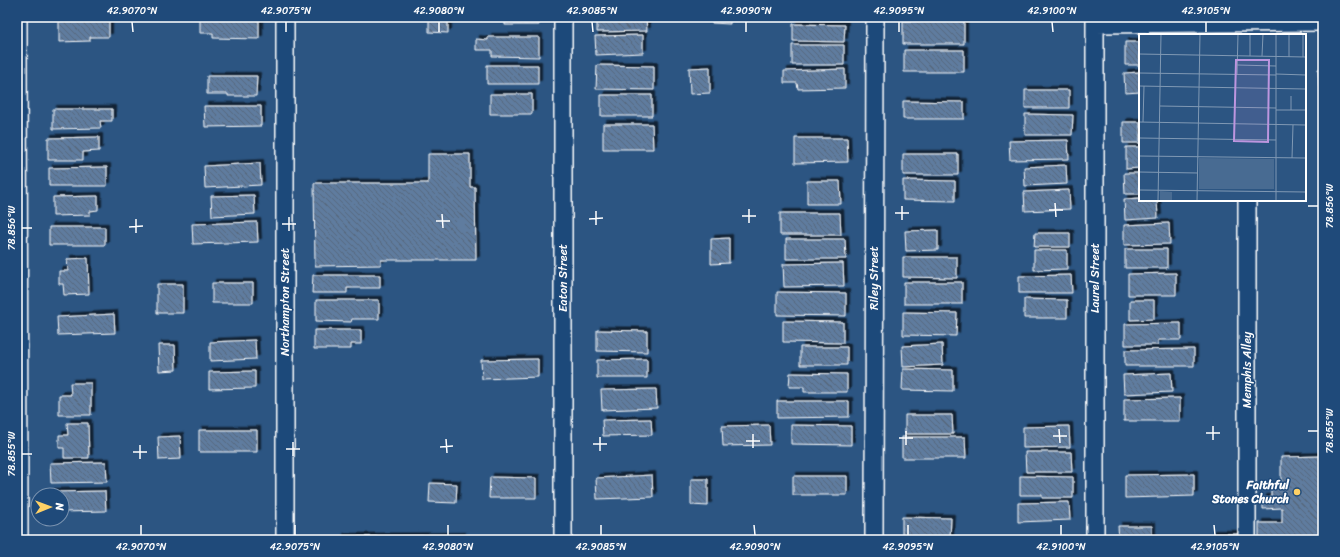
<svg xmlns="http://www.w3.org/2000/svg" width="1340" height="557" font-family="Sriracha,sans-serif">
  <style>
    .building { fill: url(#building-back-hatch); stroke: #fff; filter: url(#shadow) }
    .lines { fill: none; stroke-linecap: round; stroke-linejoin: round }
    .street-casing { stroke: #fff; stroke-width: 20 }
    .street { stroke: #1f4a7a; stroke-width: 17 }
    .ticks { fill: none; stroke: #fff; stroke-width: 1.5 }
    .poi-dot { fill: #ffd166; stroke: #1f4a7a; stroke-width: 1.5 }
    .labels { text-anchor: middle; stroke-width: 3; stroke-linejoin: round; paint-order: stroke }
    .street-label { font-size: 12px; fill: #fff; stroke: #1f4a7a }
    .poi-label { font-size: 12px; font-weight: bold; fill: #fff; stroke: #1f4a7a; text-anchor: end }
    .inset-road { fill: none; stroke: #8099b4; stroke-width: 1 }
    .view { fill: #bd96df; fill-opacity: 0.15; stroke: #bd96df; stroke-width: 2 }
    .inset-edge { fill: none; stroke: #fff; stroke-width: 2 }
    .neatline { fill: none; stroke: #fff; stroke-width: 1.5 }
    .ticks-label { font-size: 10px; text-anchor: middle; fill: #fff }
  </style>
  <defs>
    <pattern id="building-back-hatch" width="6" height="6" patternUnits="userSpaceOnUse"><rect width="6" height="6" fill="#5e7c9f"/><path d="M-1 5l2 2M0 0l6 6M5-1l2 2" fill="none" stroke="#56667a"/></pattern>
    <filter id="shadow"><feDropShadow dx="3.5" dy="-3.5" stdDeviation="0" flood-color="#0009"/></filter>
  </defs>
  <rect width="100%" height="100%" fill="#2c5582"/>
  <filter id="ink" filterUnits="userSpaceOnUse"><feTurbulence type="fractalNoise" baseFrequency=".025" numOctaves="2"/><feDisplacementMap in="SourceGraphic" scale="8" xChannelSelector="R" yChannelSelector="G"/><feConvolveMatrix kernelMatrix="1 2 1 2 8 2 1 2 1" color-interpolation-filters="sRGB"/></filter>
  <g filter="url(#ink)">
    <path class="building" d="M200,17L259,18V39L213,38V33H200Z
      M429,17H448V33L429,32Z
      M505,17H539V25H505Z
      M597,17H646L647,31L597,32Z
      M712,17H730V24L712,23Z
      M59,20H109V37H90V41L59,42Z
      M903,21H964V44H903Z
      M793,24L845,25L844,42L793,41Z
      M643,35V53L596,55L595,36Z
      M488,37H539V57L492,56V50H476V39L488,40Z
      M1125,42H1140V65H1125Z
      M792,45H844V65H792Z
      M904,50H964V72H904Z
      M487,65H538V84H487Z
      M597,65L654,66V90L596,89Z
      M710,67V93L690,94L689,68Z
      M845,69V88L798,89L797,83H784V71Z
      M1318,69H1323V87H1319Z
      M1140,72V92L1125,93L1124,73Z
      M207,76H257L256,96H228V94H207Z
      M1025,90H1069V108H1025Z
      M490,94H532V114H490Z
      M601,95H652V116H601Z
      M903,101L964,102V119H903Z
      M204,106H261V126L205,127Z
      M53,109H112V121H100L101,128L53,129Z
      M1025,114L1073,115L1072,135H1025Z
      M1123,122H1140V143H1123Z
      M603,124H652L653,149H603Z
      M99,137V151L83,152V160H48V138Z
      M795,138H847L848,162L795,163Z
      M1068,140L1069,159L1010,160L1009,141Z
      M1126,147H1140V168L1126,169Z
      M428,154H470V187H475L476,260H381V265L315,266L314,183H428Z
      M903,154H958V175H903Z
      M260,163L261,185L205,188L204,166Z
      M1066,165L1067,184L1025,186L1024,167Z
      M107,167V186H49V168Z
      M1124,173H1140V194H1125Z
      M903,180L955,181V201L903,200Z
      M807,181H840L841,204H807Z
      M1069,190L1070,209L1025,211L1024,192Z
      M254,195L255,214L212,216L211,196Z
      M98,196V210L90,211V215L53,216V197Z
      M1140,198V200H1157L1158,218L1125,220L1124,199Z
      M780,213H840L841,235H780Z
      M257,222L258,242L193,244L192,224Z
      M1169,223L1170,244L1124,245V225Z
      M49,227H105V245H49Z
      M938,230V250L906,251L905,231Z
      M1035,233H1070V247H1034Z
      M729,238V263L711,264V239Z
      M786,239H845L846,259H786Z
      M1125,249H1167V268H1125Z
      M1034,250H1067V269L1034,270Z
      M903,257H957V278L903,277Z
      M88,258L89,294L64,295L63,284H59V271H68L67,259Z
      M843,263L844,286L784,287L783,264Z
      M1176,273V295H1128V274Z
      M313,275H380V288H347V293H312Z
      M1071,275L1072,293H1019V276Z
      M904,282H962V304H904Z
      M212,283H253V303H212Z
      M157,284H183V313H157Z
      M777,292L846,293V316L777,315Z
      M1024,299L1067,300V318H1024Z
      M316,300H379V319H352L351,322L316,321Z
      M1130,300H1154V319L1130,320Z
      M903,312L957,313L956,336L903,335Z
      M114,314L115,333L58,335L57,317Z
      M783,321L843,322V343L783,342Z
      M1181,323V340H1158V345H1125V324Z
      M314,330H361V344H351V349H314Z
      M597,330L647,331V352L597,351Z
      M255,340L256,359L210,361V342Z
      M942,344L943,365L903,367L902,346Z
      M158,345H175L176,370L159,371Z
      M800,347H847V365H800Z
      M1194,349V366H1125V350Z
      M538,359V377L482,379L481,360Z
      M647,359V378H597V360Z
      M903,369L953,370V391L902,390Z
      M255,371V388L209,389V372Z
      M790,373L847,374V392H804V387H789Z
      M1171,373L1172,392L1124,394L1123,375Z
      M70,383H91V415H59V395H71Z
      M656,389L657,408L602,410L601,390Z
      M1180,398V421H1124V399Z
      M777,401H849V417L777,418Z
      M905,415H952L953,434H905Z
      M651,419L652,435L603,436L602,420Z
      M67,423H88L89,458H64V448H59V435H68Z
      M769,425L770,445L723,446L722,426Z
      M791,425L851,426V445L791,444Z
      M1069,426L1070,447L1023,448V427Z
      M199,430H257V452H199Z
      M180,436L181,459L159,460L158,437Z
      M902,437H965L966,458H902Z
      M1025,452H1071L1072,472H1026Z
      M1323,456V540H1259V523H1282V508L1263,509V498H1271V486L1281,485V457Z
      M106,462L107,482L51,483L50,463Z
      M1194,474V496L1125,498V475Z
      M652,475L653,497L597,499L596,478Z
      M793,476H847V495H793Z
      M1020,476L1073,477V498H1042V495H1020Z
      M490,477L536,478V498H489Z
      M691,479H708V506L691,505Z
      M430,483L457,484L456,503L429,502Z
      M105,491L106,511L62,512V495H51V492Z
      M1069,502L1070,520L1018,522V503Z
      M902,517L951,518L950,539H902Z
      M1118,526H1152V540H1119Z
      M1211,534H1240V540H1211Z
      M462,536V540H340V537Z"/>
    <g class="lines">
      <defs>
        <path id="street" d="M18,17L19,540
          M285,17V540
          M563,17V540
          M1095,17V540
          M1095,24L1323,22
          M874,540L875,17
          M1247,540V200"/>
      </defs>
      <use href="#street" class="street-casing"/>
      <use href="#street" class="street"/>
    </g>
  </g>
  <path class="ticks" d="M132,22L133,32M286,22V32M439,22V32M592,22L593,32M746,22V32M899,22V32M1052,22L1053,32M1206,22V32M1055,203L1056,217M902,206V220M1308,206H1318M749,209V223M1049,210H1063M596,211V225M895,213H909M442,214L443,228M742,216H756M289,217V231M136,219V233M589,219L603,218M436,221H450M282,224H296M129,227L143,226M22,228H32M1213,426V440M1059,429L1060,443M906,431V445M1308,431H1318M1206,433H1220M753,434V448M1053,436H1067M600,437V451M899,438H913M446,439L447,453M746,441H760M293,442V456M593,444H607M140,445V459M440,447L453,446M286,449H300M133,452H147M22,454H32M141,525V535M295,525V535M448,525V535M601,525V535M754,525L755,535M908,525V535M1061,525V535M1214,525L1215,535"/>
  <circle class="poi-dot" cx="1297" cy="492" r="4"/>
  <g class="labels">
    <g class="street-label">
      <text transform="translate(563 278) rotate(-90)" y="4">Eaton Street</text>
      <text transform="translate(874 278) rotate(-90)" y="4">Riley Street</text>
      <text transform="translate(1095 278) rotate(-90)" y="4">Laurel Street</text>
      <text transform="translate(285 302) rotate(-90)" y="4">Northampton Street</text>
      <text transform="translate(1247 370) rotate(-90)" y="4">Memphis Alley</text>
    </g>
    <g class="poi-label">
      <text x="1289" y="489">Faithful<tspan x="1289" dy="14">Stones Church</tspan></text>
    </g>
  </g>
  <g transform="translate(1139 34)">
    <rect width="167" height="167" fill="#2c5582"/>
    <path d="M21,157L33,158V167H21Z" fill="#486b92"/>
    <path d="M60,124L135,125V155H60Z" fill="#486b92"/>
    <path class="inset-road" d="M137,0V167M150,0V23M164,0V23M0,20L167,23M111,22V0M123,22L124,0M98,31L137,32M0,39L137,41M137,40L167,41M98,41L99,0M0,52L167,55M21,72L137,74M137,76H167M152,76V62M0,88L167,91M4,88L5,52M0,104L137,106M0,122L167,124M153,124L154,91M0,138L59,139M0,156L167,158M19,167L22,0M58,167L61,0"/>
    <path class="view" d="M97,26H130L129,108L95,107Z"/>
    <rect width="167" height="167" class="inset-edge"/>
  </g>
  <rect width="1340" height="557" fill="none" stroke="#1f4a7a" stroke-width="44"/>
  <g transform="translate(50 507) rotate(89)"><circle r="19" fill="#1f4a7a" stroke="#7992af"/>
  <path d="M0-3L7 15L0 10L-7 15Z" fill="#ffd166"/>
  <text y="-6" font-size="11" font-weight="bold" text-anchor="middle" fill="#ffffff">N</text>
  </g>
  <rect x="22" y="22" width="1296" height="513" class="neatline"/>
  <g class="ticks-label">
    <text x="132" y="14">42.9070°N</text>
    <text x="286" y="14">42.9075°N</text>
    <text x="439" y="14">42.9080°N</text>
    <text x="592" y="14">42.9085°N</text>
    <text x="746" y="14">42.9090°N</text>
    <text x="899" y="14">42.9095°N</text>
    <text x="1052" y="14">42.9100°N</text>
    <text x="1206" y="14">42.9105°N</text>
    <text transform="translate(1329 206) rotate(-90)" y="4">78.856°W</text>
    <text transform="translate(11 228) rotate(-90)" y="4">78.856°W</text>
    <text transform="translate(1329 431) rotate(-90)" y="4">78.855°W</text>
    <text transform="translate(11 454) rotate(-90)" y="4">78.855°W</text>
    <text x="141" y="550">42.9070°N</text>
    <text x="295" y="550">42.9075°N</text>
    <text x="448" y="550">42.9080°N</text>
    <text x="601" y="550">42.9085°N</text>
    <text x="755" y="550">42.9090°N</text>
    <text x="908" y="550">42.9095°N</text>
    <text x="1061" y="550">42.9100°N</text>
    <text x="1215" y="550">42.9105°N</text>
  </g>
</svg>
